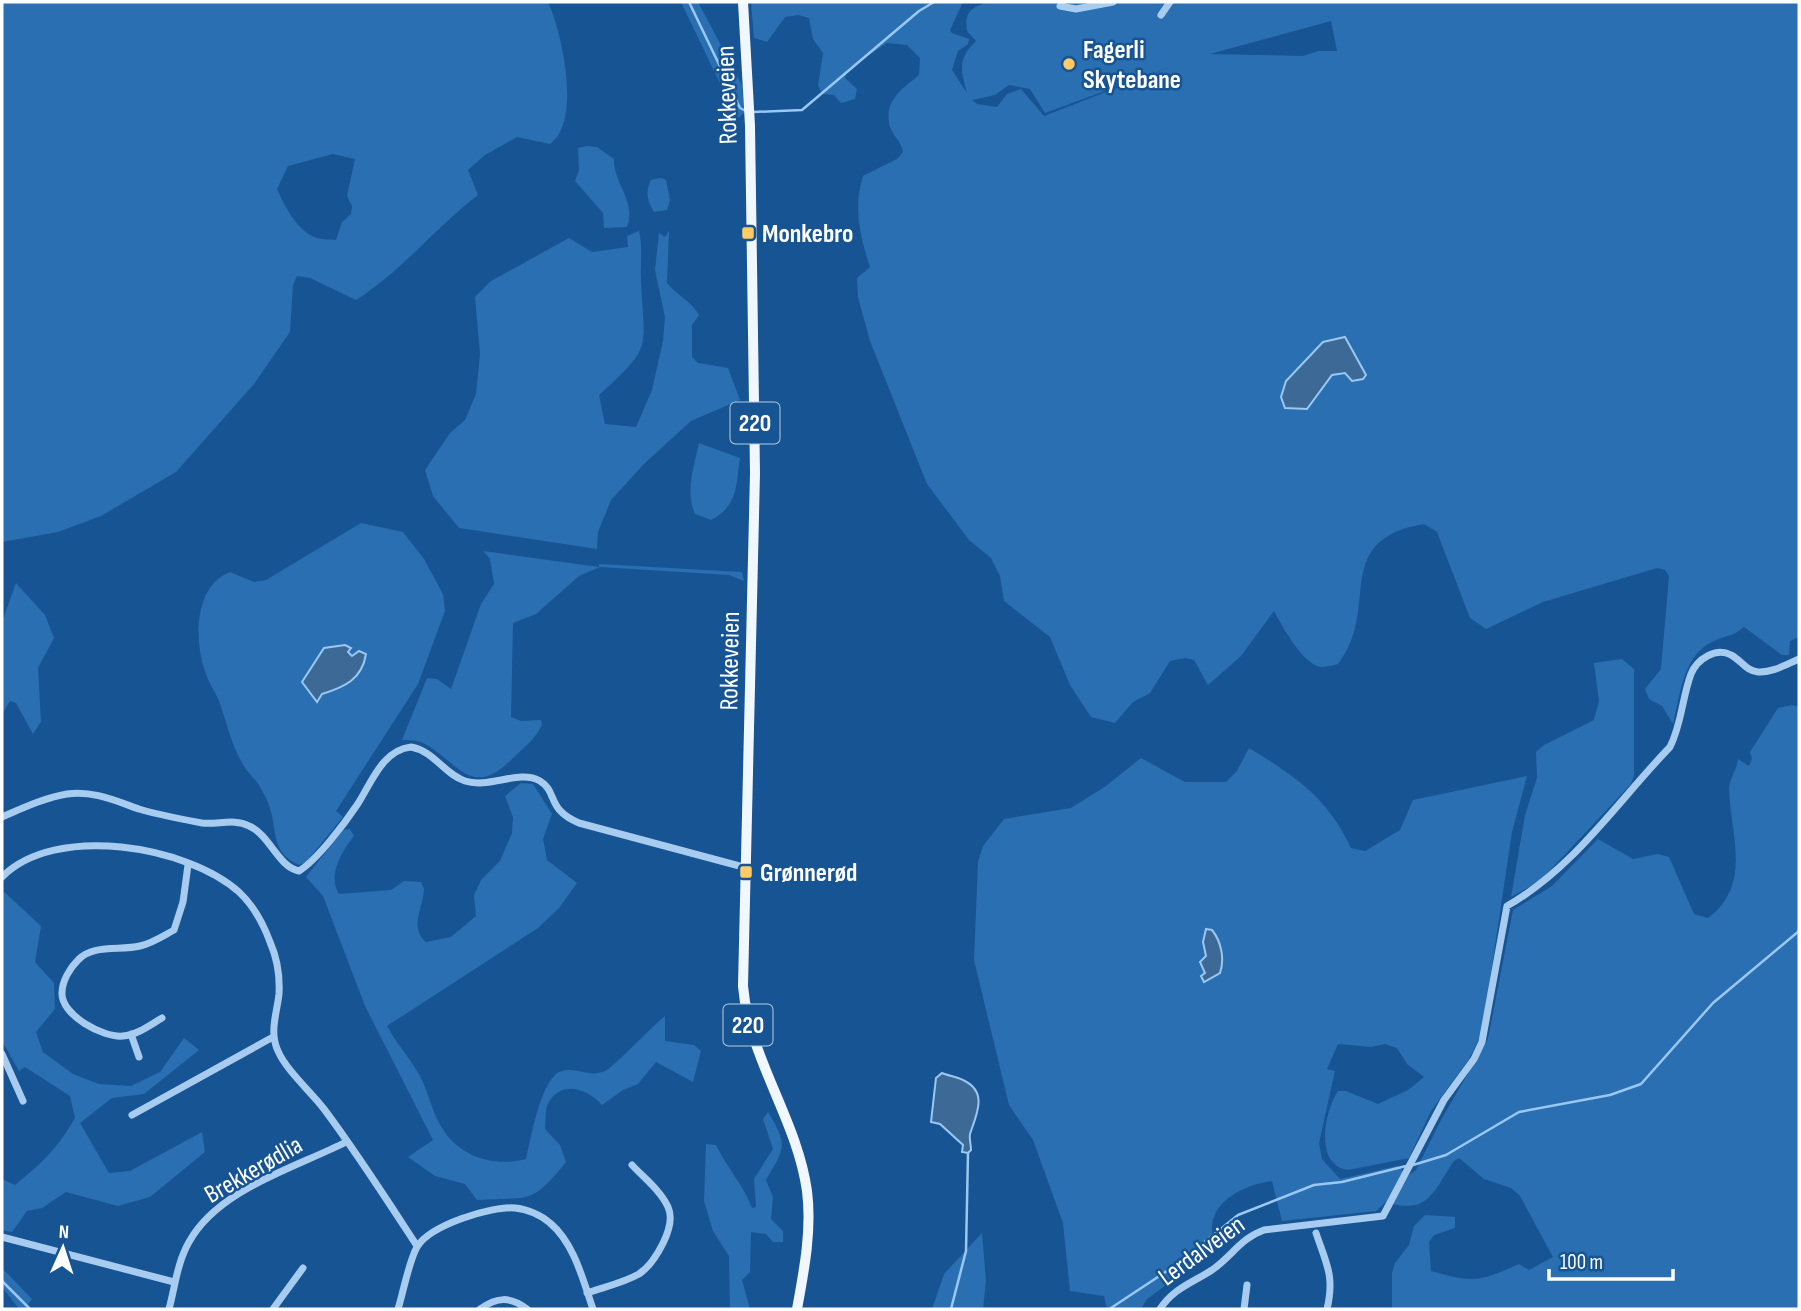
<svg xmlns="http://www.w3.org/2000/svg" width="1801" height="1311" font-family="'Sofia Sans Condensed',sans-serif">
  <style>
    .green { fill: #2a6fb2; fill-rule: evenodd }
    .water { fill: #3d6997; stroke: #9ac8f3; stroke-width: 2 }
    .lines { fill: none; stroke-linecap: round; stroke-linejoin: round }
    .stream { stroke: #9ac8f3; stroke-width: 2.5 }
    .street { stroke: #a7ccf0; stroke-width: 7 }
    .primary { stroke: #f1f7ff; stroke-width: 10 }
    .poi-dot { fill: #ffcb67; stroke: #175493; stroke-width: 2.5 }
    .labels { text-anchor: middle; stroke-width: 5; stroke-linejoin: round; paint-order: stroke }
    .shield { fill: #175493; stroke: #b9ccdf; stroke-width: 2 }
    .shield-label { font-size: 24px; font-weight: bold; fill: #fff }
    .poi-label { font-size: 26px; font-weight: bold; fill: #fff; stroke: #175493; text-anchor: start }
    .street-label { font-size: 26px; fill: #fff; stroke: #175493 }
  </style>
  <rect width="100%" height="100%" fill="#175493"/>
  <path class="green" d="M2,2H548C562,32 582,122 550,144L517,137L485,155L468,170L478,195C435,228 402,271 356,300L310,278L297,276L293,285L290,332L254,384L176,472L101,516L58,532L2,542ZM333,154L355,159L347,196L352,206L351,214L342,222L336,240C330,239 320,240 314,237C297,230 284,205 277,189L288,166Z
    M681,2H698L742,85L744,113L737,119Z
    M751,2H963L950,30L952,33L969,39L968,44L958,51L952,70L967,93C961,71 957,59 976,41L967,31C964,11 972,7 989,2H1799V637L1790,641L1789,655H1782L1744,627C1732,637 1727,635 1714,641C1683,654 1680,696 1673,724L1662,706L1649,699L1645,689L1661,669L1669,576L1665,570L1657,568L1543,602L1486,629L1470,618L1437,532L1424,524C1329,540 1382,609 1338,664C1333,665 1326,667 1321,667C1303,665 1282,626 1274,611L1241,656L1208,685L1194,660L1185,658L1170,661L1150,693L1133,702L1115,723L1091,717L1070,685L1050,637L1004,601L1000,576L991,558L969,540L927,484L870,341L858,297L857,278L870,267C860,236 853,208 863,176L897,159L903,152C902,142 893,136 890,127C883,101 902,89 919,75L920,58L907,45L887,43L848,69L845,78L857,89L855,99L841,103L834,95L823,94L818,86L823,53L813,39L809,18L798,15L785,17L767,42L754,38ZM1331,21L1337,51H1318L1303,56L1210,54ZM1173,66L1044,116L1021,89L1007,94L997,107L977,104L972,100L995,95L1009,85L1030,89L1045,113Z
    M587,146L597,147L614,159C613,183 637,201 627,227L604,228L603,213L575,181L579,170L578,148Z
    M661,178L666,180L670,200L667,210L654,212C647,201 645,192 651,180Z
    M639,231C643,247 640,264 641,280C644,351 654,345 599,395L605,424L636,427L652,390L663,341L665,317L655,270L659,233L665,237L669,231L667,283C677,295 692,302 699,315L692,325V357L698,363L728,368L740,400L691,421L644,464L611,500L598,532L597,549L459,528L433,496L425,470L450,433L465,420L476,394L480,354L475,297L491,281L569,238L592,252L628,247L627,236Z
    M699,443L740,458C736,486 738,506 711,520L695,514C685,492 694,466 699,443Z
    M361,523L403,532L424,559L443,594L445,611L418,684L336,811L343,817L306,862L299,865C272,853 277,834 271,812C269,803 264,794 260,787C256,779 248,774 244,766C231,746 227,722 219,701C215,691 208,682 205,671C194,640 194,586 230,572L254,582L266,580Z
    M483,551L599,567V564L742,572L744,581L729,575L600,567L579,576L536,614L513,623L511,717L521,721L541,720L542,725C534,741 522,749 510,761C470,800 456,759 423,743C417,740 409,740 402,740L427,678L437,679L451,689L481,604L494,584L490,559Z
    M16,583L45,615L54,638L38,668L41,722L33,734L16,703L10,701L2,714V622Z
    M1622,659L1634,669V775L1631,784L1540,881L1511,897L1525,815L1537,778L1536,752L1544,745L1594,720L1599,701L1594,663Z
    M1792,705L1799,707V1309H1392V1273L1395,1263L1409,1245L1414,1226L1425,1215L1455,1217V1228L1434,1235L1429,1242L1431,1271C1473,1283 1479,1282 1519,1264L1529,1270L1553,1257L1520,1196L1511,1188L1484,1179L1459,1158L1454,1161C1435,1188 1430,1213 1393,1204L1409,1175L1416,1170L1441,1120L1488,1039L1513,910L1552,886L1598,839L1633,859L1658,854L1669,857L1694,914L1708,918C1752,885 1731,836 1729,790C1729,779 1737,770 1738,759L1749,766L1752,759L1750,752L1778,708Z
    M1249,748C1295,776 1328,798 1351,848L1365,851L1400,830L1413,800L1527,776L1512,832L1482,1033L1469,1059L1431,1111L1409,1158L1348,1170C1314,1165 1324,1112 1338,1091H1346L1378,1104L1408,1090L1424,1077L1407,1064L1397,1048L1385,1044L1371,1047L1338,1044L1327,1069L1335,1071L1319,1143L1322,1159L1340,1179L1397,1166L1401,1168L1402,1172L1386,1202L1376,1211L1282,1221L1272,1181C1249,1184 1214,1198 1212,1226C1211,1232 1215,1242 1217,1248L1147,1299L1141,1309H1107L1104,1296L1070,1291L1063,1223L1033,1140L1009,1105L974,960L978,862L983,846L1004,819L1071,808L1106,786L1141,758L1185,782H1226L1237,771Z
    M521,783L533,784L552,814L543,839L547,860L577,883L559,908L538,928L387,1026C397,1044 410,1058 420,1076C429,1093 433,1116 444,1131C462,1158 496,1167 526,1159C531,1139 541,1076 562,1071C577,1067 589,1078 605,1071C614,1067 652,1026 665,1016V1041L694,1045L701,1051L693,1082L656,1062L638,1084L623,1090L602,1105C587,1088 559,1079 547,1106C545,1112 546,1123 545,1129L560,1145L566,1162C530,1207 529,1196 477,1200L465,1184L435,1176L408,1157L433,1140L365,1006L323,896L306,877L343,830L350,829L354,836C342,851 327,875 339,894L391,890L404,881L421,882L424,889C423,908 409,928 426,942L451,937L476,916L474,895L481,880L500,861L512,833L513,817L505,796Z
    M2,890L41,926L35,962L54,983L55,1009L36,1032L43,1052L73,1074L99,1084L131,1086L160,1072L184,1038L199,1050L144,1094L112,1098L80,1123L109,1173L130,1171L202,1132L205,1152L150,1197L118,1206L66,1192L42,1208L27,1211L12,1232L2,1230V1179L15,1185C42,1163 58,1148 75,1118L70,1096L25,1067L19,1071L2,1041Z
    M768,1112C789,1146 784,1149 766,1180L773,1197L771,1219L783,1231V1242H773L766,1234L751,1232L750,1272L742,1280L750,1309H730L729,1256L713,1231L704,1201L706,1144L716,1145C727,1168 743,1184 752,1208L756,1207L754,1179L773,1149L763,1119Z
    M982,1233L986,1281L983,1309H932L944,1274Z
    M2,1268L32,1299L25,1309H19L2,1287Z"/>
  <path class="water" d="M1345,337L1366,375L1363,379L1352,381L1345,373L1332,375L1307,409L1285,408L1281,397L1286,381L1323,342Z
    M345,645L351,648L348,652L352,656L359,651L366,654C362,679 345,687 322,694L317,702L302,682L324,648Z
    M1206,929L1212,930C1221,941 1225,959 1220,973L1204,982L1201,976L1205,973L1200,962L1206,956L1203,942Z
    M942,1073C949,1076 957,1077 963,1080C989,1092 976,1115 970,1134C969,1138 971,1145 971,1150L968,1153L962,1152L963,1145L940,1124L931,1122L936,1078Z"/>
  <g class="lines">
    <path class="stream" d="M689,2L740,108L746,111
      M753,112L802,110L919,11L934,2
      M1413,1165L1446,1155L1519,1112L1610,1095L1641,1084L1713,1003L1799,931
      M2,1281L30,1309
      M1111,1308L1176,1265L1238,1215L1314,1185L1342,1182L1406,1166
      M951,1309L966,1251L968,1153"/>
    <path class="street" d="M1060,6L1076,9L1113,2
      M1161,15L1170,2
      M2,817C23,808 44,798 67,794C92,790 116,801 139,809C159,815 181,819 202,823C218,825 234,818 249,826C270,835 278,867 299,871C317,860 345,823 357,805C371,784 382,750 411,747C434,751 444,774 465,781C489,789 519,769 540,781C558,792 546,809 579,823L747,868
      M2,877C55,823 188,846 239,892C254,906 263,923 270,942C277,958 280,976 279,994C277,1013 269,1032 278,1051C286,1070 311,1092 324,1109C357,1153 387,1200 417,1246
      M162,1018C150,1025 137,1035 123,1036C103,1038 61,1015 62,993C62,981 70,968 78,960C93,944 120,951 140,946C153,943 163,936 174,930L183,902L188,865
      M131,1034L139,1057
      M2,1054L23,1101
      M132,1115L273,1037
      M1316,1233C1326,1263 1335,1276 1327,1309
      M2,1237L174,1282
      M587,1293C604,1287 623,1283 639,1274C655,1263 677,1226 668,1207C661,1191 644,1178 632,1165
      M169,1309C175,1287 177,1263 189,1242C218,1189 295,1168 346,1142
      M273,1309L303,1268
      M398,1309C403,1293 409,1261 417,1247C430,1225 491,1206 515,1208C527,1209 541,1215 550,1223C574,1243 583,1280 593,1309
      M480,1309C497,1297 510,1296 527,1309
      M1160,1309C1174,1288 1192,1283 1212,1270C1232,1256 1241,1238 1264,1230L1383,1216L1444,1100L1474,1059L1482,1042L1507,906C1574,868 1617,802 1670,747C1682,723 1682,698 1691,674C1697,659 1716,647 1731,655C1741,660 1746,671 1758,672C1772,673 1787,664 1799,659
      M1244,1309L1247,1285"/>
    <path class="primary" d="M743,2L750,126L755,473L743,986C749,1059 797,1119 807,1191C812,1230 804,1271 797,1309"/>
  </g>
  <g class="poi-dot">
    <circle cx="1069" cy="64" r="7"/>
    <rect x="741" y="226" width="14" height="14" rx="3.5"/>
    <rect x="739" y="865" width="14" height="14" rx="3.5"/>
  </g>
  <g class="labels">
    <g class="shield">
      <rect x="730.5" y="402.5" width="49" height="41" rx="5"/>
      <rect x="723.5" y="1004.5" width="49" height="41" rx="5"/>
    </g>
    <g class="shield-label">
      <text x="755" y="431">220</text>
      <text x="748" y="1033">220</text>
    </g>
    <g class="poi-label">
      <text x="1083" y="58">Fagerli<tspan x="1083" dy="30">Skytebane</tspan></text>
      <text x="762" y="242">Monkebro</text>
      <text x="760" y="881">Grønnerød</text>
    </g>
    <g class="street-label">
      <text transform="translate(726 95) rotate(-92)" y="9">Rokkeveien</text>
      <text transform="translate(729 661) rotate(-89)" y="9">Rokkeveien</text>
      <text transform="translate(253 1169) rotate(-30)" y="9">Brekkerødlia</text>
      <text transform="translate(1201 1250) rotate(-36)" y="9">Lerdalveien</text>
    </g>
  </g>
  <rect width="1801" height="1311" fill="none" stroke="#ffffff" stroke-width="7"/>
  <g transform="translate(63 1248) rotate(3)" stroke="#175493" stroke-width="5" paint-order="stroke">
  <path d="M0-5L12 26L0 18L-12 26Z" fill="#ffffff"/>
  <text y="-10" font-size="19" font-weight="bold" text-anchor="middle" fill="#ffffff">N</text>
  </g>
  <path d="M1549 1269v10h124v-10" fill="none" stroke="#ffffff" stroke-width="3.5"/>
  <text x="1560" y="1269" font-size="21" fill="#ffffff" stroke="#175493" stroke-width="5" paint-order="stroke">100 m</text>
</svg>
